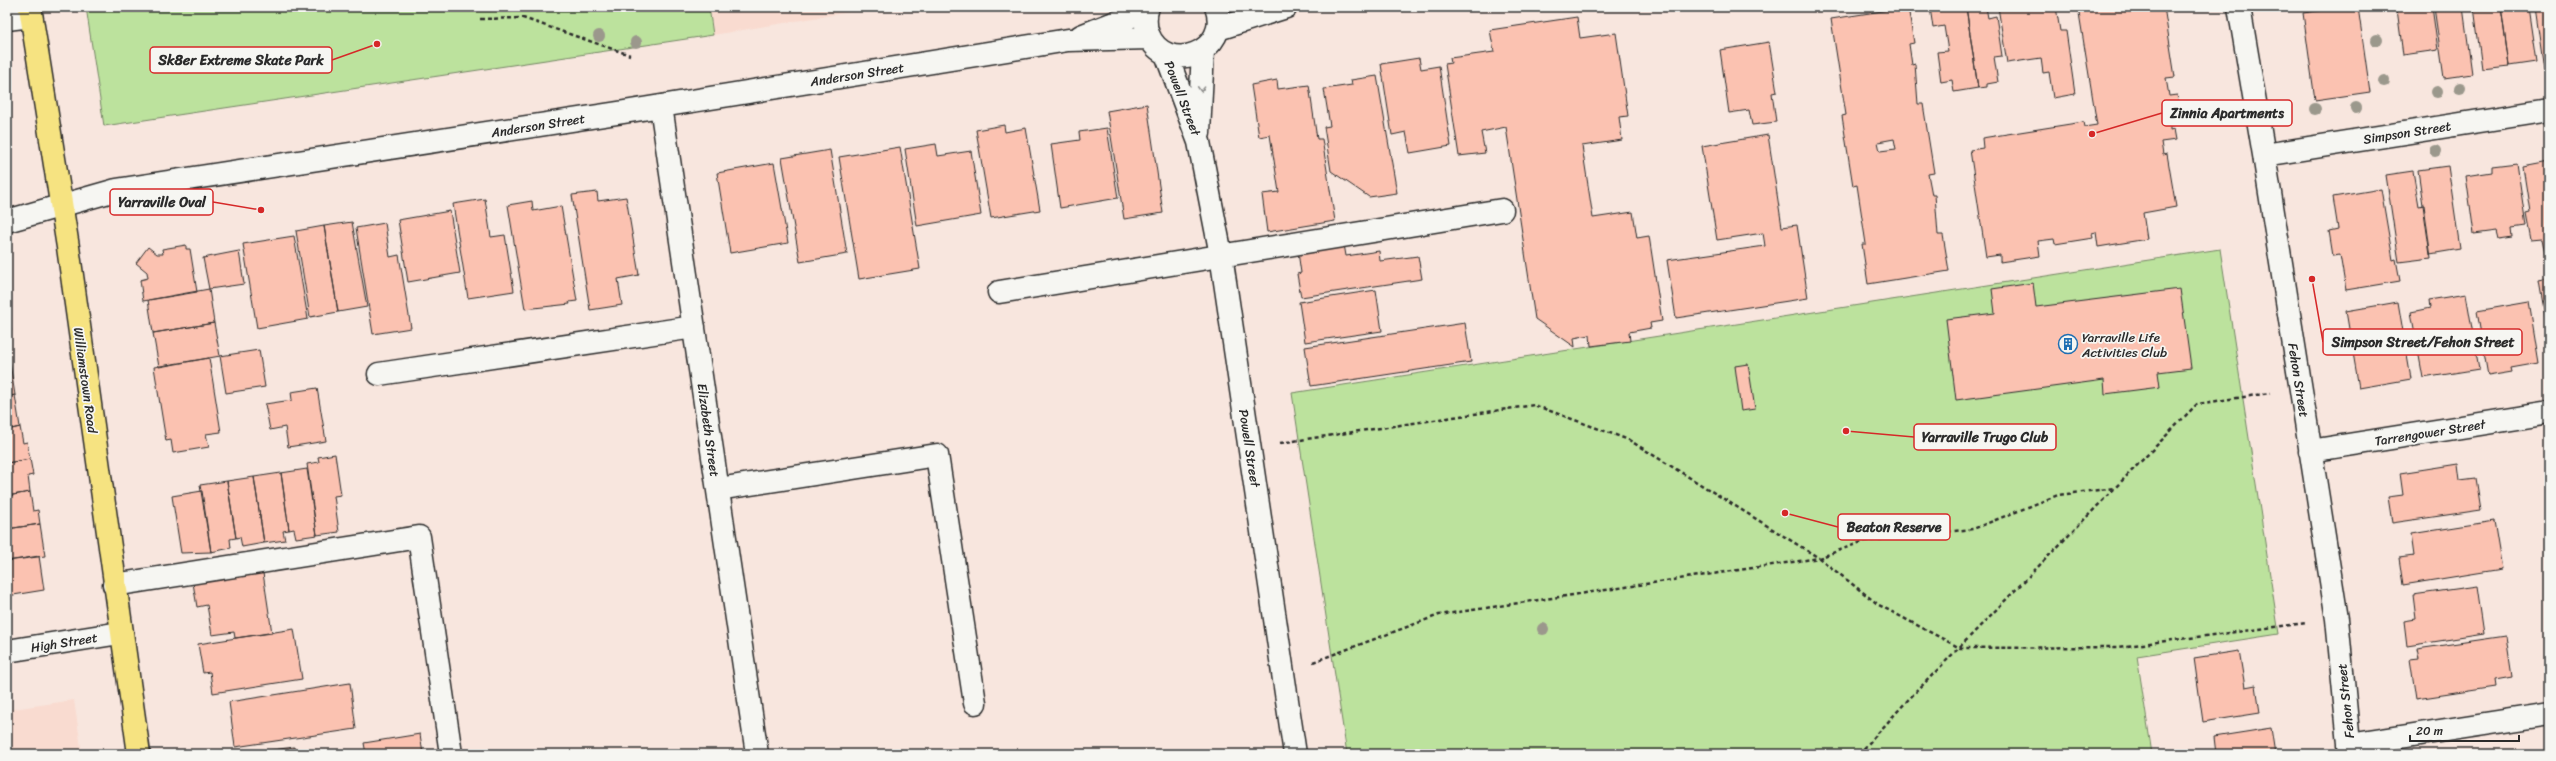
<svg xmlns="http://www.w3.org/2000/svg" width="2556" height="761" font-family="Sriracha,sans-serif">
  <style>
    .built { fill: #f9dbd0 }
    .green { fill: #bce29d; stroke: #748664 }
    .building { fill: #fbc2b1; stroke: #2b2b2b; fill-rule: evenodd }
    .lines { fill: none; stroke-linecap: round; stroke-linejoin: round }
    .minor-casing { stroke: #2b2b2b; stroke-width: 25 }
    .major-casing { stroke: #2b2b2b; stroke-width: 25 }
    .path { stroke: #2b2b2b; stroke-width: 2.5; stroke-dasharray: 4 3; stroke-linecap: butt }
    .minor { stroke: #f6f6f2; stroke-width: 22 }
    .major { stroke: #f6e381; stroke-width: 22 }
    .tree { fill: #9b988c }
    .oneway { stroke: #90908e }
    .labels { text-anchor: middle; stroke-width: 3.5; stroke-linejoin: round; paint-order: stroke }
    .street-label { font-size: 13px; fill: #2b2b2b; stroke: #f6f6f2 }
    .poi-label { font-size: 13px; fill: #2b2b2b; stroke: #f6f6f2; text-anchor: start }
    .leader { fill: none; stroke: #d62828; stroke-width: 1.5 }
    .callout-dot { fill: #d62828; stroke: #f6f6f2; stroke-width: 1.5 }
    .callout { fill: #f6f6f2; stroke: #d62828; stroke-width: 1.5 }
    .callout-label { font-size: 14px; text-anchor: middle; font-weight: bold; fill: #2b2b2b }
  </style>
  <rect width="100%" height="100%" fill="#f8e6de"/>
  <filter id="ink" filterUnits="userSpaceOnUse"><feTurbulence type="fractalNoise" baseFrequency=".025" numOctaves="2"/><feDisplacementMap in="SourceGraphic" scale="8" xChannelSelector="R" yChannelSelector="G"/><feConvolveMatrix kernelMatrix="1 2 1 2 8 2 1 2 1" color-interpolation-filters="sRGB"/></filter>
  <g filter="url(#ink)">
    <path class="built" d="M709,7H880L713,35Z
      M74,700L82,754H7V710Z"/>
    <path class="green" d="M86,7H709L713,35L104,126Z
      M2220,249L2279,634L2137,656L2152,754H1347L1292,393Z"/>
    <path class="building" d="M1908,7L1914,43L1909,44L1912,65L1915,64L1918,104H1923L1934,173L1928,174L1932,195H1935L1938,235H1943L1949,271L1868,284L1862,244H1866L1857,185L1853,186L1842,116L1846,115L1831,19ZM1894,139L1896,149L1880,151L1878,142Z
      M1930,7H1966L1978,88L1954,92L1952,80L1941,82L1937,52L1948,51L1944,26L1933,28Z
      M1966,7H1986L1988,18L1996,16L2002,56L1994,57L1998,82L1987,84V87L1978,88Z
      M1998,7H2056L2060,31H2066L2075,94L2053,98L2049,72L2043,73L2041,58L2007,63Z
      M2078,7H2164L2175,77L2166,78L2169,96L2177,95L2181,116L2172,117L2174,125L2170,126V130L2174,129L2176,140L2161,142L2163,155L2167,154L2176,207L2143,213L2147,239L2098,247L2096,232L2092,233L2093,238L2055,244L2054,239L2038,241L2040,256L2000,262V255L1986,257L1970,150L1983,148L1982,138L2083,122L2084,127L2097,125Z
      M2345,7H2358L2370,92L2315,100L2303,13Z
      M2401,7H2432L2438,50L2403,55L2397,9Z
      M2434,7H2463L2472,74L2444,78Z
      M2474,7H2501L2509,66L2482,69Z
      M2501,7H2528L2536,62L2509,66Z
      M2535,7H2549V69L2544,70Z
      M1577,17L1580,38L1616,33L1628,116L1619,117L1622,140L1582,146L1593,218L1633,212L1637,238L1649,236L1662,321L1650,323L1651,328L1629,332L1630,341L1591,346L1590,335L1574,338L1575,347L1535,319L1506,127L1481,132L1485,153L1459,156L1445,64L1451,63L1450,58L1494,52L1490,30Z
      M1769,42L1777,92L1772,93L1776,122L1752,125L1749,110L1729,113L1720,50Z
      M1419,58L1421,69L1439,66L1451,146L1410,153L1406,132L1392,135L1381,64Z
      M1377,76L1397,193L1369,197L1331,171L1324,127L1330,126L1324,89L1352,85L1351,80Z
      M1277,80L1278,89L1309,85L1317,139H1322L1335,221L1267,232L1262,194L1279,192L1270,135L1259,137L1251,85Z
      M1147,104L1163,213L1124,219L1107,111Z
      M1004,125L1005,132L1026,128L1040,210L991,218L976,130Z
      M1107,128L1118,198L1060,208L1051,144L1080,140L1079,132Z
      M1768,135L1782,227L1797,225L1808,298L1676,318L1667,260L1765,246L1763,233L1717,240L1702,146Z
      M936,144L938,156L971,151L981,215L917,226L905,149Z
      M900,147L920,269L859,279L839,157Z
      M830,150L847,254L800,262L782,158Z
      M2549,162V254H2545L2542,239L2531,240L2526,213L2530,212L2523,167Z
      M774,163L788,243L730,253L717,173Z
      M2517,163L2526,226L2512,228L2513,237L2499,239L2497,231L2474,234L2466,176L2492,172V166Z
      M2448,166L2460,249L2430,254L2418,170Z
      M2413,171L2419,206L2424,205L2431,258L2399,262L2386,175Z
      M2381,189L2393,260L2396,259L2400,281L2346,290L2340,255L2333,256L2329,231L2338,229L2333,197Z
      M597,192L598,201L626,197L639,275L618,279L622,305L590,310L572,195Z
      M485,199L491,237L505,235L514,291L468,298L453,204Z
      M532,201L533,211L561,206L577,301L569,302L570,304L525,309L508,205Z
      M450,211L460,273L408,282L398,220Z
      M352,222L367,307L338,312L324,226Z
      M385,223L390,257L399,255L411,328L373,334L356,228Z
      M324,226L338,312L310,317L296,231Z
      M294,236L308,319L257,328L243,244Z
      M1343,238L1346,256L1379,251L1380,261L1418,256L1422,279L1301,297L1297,274L1301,273L1297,245Z
      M186,245V249H190L197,292L143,301L140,280L148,278L147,272L136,263L148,247L157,254H163L162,249Z
      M239,251L244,284L209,289L203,258Z
      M2549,279V339L2539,281Z
      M2033,283L2036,307L2180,289L2191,368L2158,372L2160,387L2105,394L2104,380L1956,400L1946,319L1995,313L1992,289Z
      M209,289L214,323L153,333L148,300Z
      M1376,290L1382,331L1305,342L1299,302Z
      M2466,294L2479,369L2423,378L2411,312L2430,308L2429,300Z
      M2398,302L2411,379L2359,388L2346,311Z
      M2529,302L2539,363L2511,368L2512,372L2488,376L2477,311Z
      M7,303L11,330L7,331Z
      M214,323L220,356L159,367L153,333Z
      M1465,323L1471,362L1311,386L1305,347Z
      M259,350L265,387L226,393L220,356Z
      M209,358L221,432L206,434L209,447L173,453L171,440L166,441L154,367Z
      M7,363H10L15,395L7,397Z
      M1748,364L1755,409L1741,411L1735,366Z
      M317,388L326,441L288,447L285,427L270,430L265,404L292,400L291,392Z
      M15,395L20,427L7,430V397Z
      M20,427L23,443L27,442L30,459L7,463V430Z
      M335,454L341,495L334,496L339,532L317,535L307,464L319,462L318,457Z
      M30,459L33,475L28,476L30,492L7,496V463Z
      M2458,464L2460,480L2476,478L2481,510L2392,523L2388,497L2403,495L2400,473Z
      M307,469L317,535L296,538L294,529L289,530L281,473Z
      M281,473L289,530L283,531L285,540L264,543L254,477Z
      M254,477L264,543L242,547L240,537L236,538L227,481Z
      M227,481L236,538L230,539L231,548L211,552L200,485Z
      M202,491L211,552L181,553L172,496Z
      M30,492L33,511L38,510L40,524L7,529V496Z
      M2494,521L2502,569L2403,585L2399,558L2414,556L2411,534Z
      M40,524L45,556L7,561V529Z
      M39,556L44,590L7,596V561Z
      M263,573L272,633L235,638L234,632L212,635L207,605L197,607L193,583Z
      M2477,586L2484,634L2407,646L2404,621L2416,619L2413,595Z
      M294,629L302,679L213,693L210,672L203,673L198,644Z
      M2506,636L2512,677L2495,680L2496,687L2416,699L2410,659L2419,658L2417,649Z
      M2239,651L2245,687L2256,685L2260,713L2203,722L2194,658Z
      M350,683L356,729L235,747L229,702Z
      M2271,728L2275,754H2216L2214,737Z
      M420,734L423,754H366L364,743Z
      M294,747L295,754H244Z"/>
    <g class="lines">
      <defs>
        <path id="minor" d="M1148,7C1145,15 1145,26 1148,34C1166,78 1233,51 1216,7
          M2239,7L2264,155L2337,619L2350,754
          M7,19L31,16
          M1218,29L1286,7
          M1081,36L1147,10
          M1166,54L1199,142L1221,255L1295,754
          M661,106L757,754
          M1199,133L1203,50
          M2264,155L2549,110
          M7,221L116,190L624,112L1068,40L1150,38
          M999,292L1502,210
          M379,374L694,327
          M2310,451L2549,413
          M718,489L937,455L975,703
          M114,585L419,537L451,754
          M7,651L120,633
          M2349,745L2549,714"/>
        <path id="major" d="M30,7L68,247L139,754"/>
      </defs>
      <use href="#minor" class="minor-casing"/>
      <use href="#major" class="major-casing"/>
      <path class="path" d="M480,19L523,18L630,55
        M1280,443L1534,405L1629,440L1819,558L1879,605L1960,648L2119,647L2306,623
        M1313,662L1439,615L1819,558L1864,541L1973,529L2058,495L2115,488
        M1859,754L1906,702L2197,404L2270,393"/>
      <use href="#minor" class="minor"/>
      <use href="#major" class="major"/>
    </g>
    <g class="tree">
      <circle cx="599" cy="36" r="6"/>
      <circle cx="2377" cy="40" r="6"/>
      <circle cx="636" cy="42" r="6"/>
      <circle cx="2384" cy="81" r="6"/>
      <circle cx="2460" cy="88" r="6"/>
      <circle cx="2437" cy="92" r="6"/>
      <circle cx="2356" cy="108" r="6"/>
      <circle cx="2315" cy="109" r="6"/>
      <circle cx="2436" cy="151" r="6"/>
      <circle cx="1543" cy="629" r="6"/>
    </g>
    <defs><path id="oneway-chevron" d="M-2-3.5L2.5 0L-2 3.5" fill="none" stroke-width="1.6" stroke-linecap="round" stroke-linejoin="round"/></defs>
    <use class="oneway" href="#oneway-chevron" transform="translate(1201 89) rotate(93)"/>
  </g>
  <defs>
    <symbol id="building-ring" viewBox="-11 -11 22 22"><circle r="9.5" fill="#f6f6f2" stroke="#1f6fb2" stroke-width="1.5"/><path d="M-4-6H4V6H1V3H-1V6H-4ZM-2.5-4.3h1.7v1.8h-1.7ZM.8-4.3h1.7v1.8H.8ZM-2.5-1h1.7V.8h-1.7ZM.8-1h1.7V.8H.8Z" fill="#1f6fb2"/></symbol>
  </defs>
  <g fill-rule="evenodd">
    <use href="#building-ring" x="2057" y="333" width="22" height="22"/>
  </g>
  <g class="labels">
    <g class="street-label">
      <text transform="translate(857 74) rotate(-9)" y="5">Anderson Street</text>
      <text transform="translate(1183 98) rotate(69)" y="5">Powell Street</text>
      <text transform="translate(538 125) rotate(-9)" y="5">Anderson Street</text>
      <text transform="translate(2407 132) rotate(-9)" y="5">Simpson Street</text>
      <text transform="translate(86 380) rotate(82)" y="5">Williamstown Road</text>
      <text transform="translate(2299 380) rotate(81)" y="5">Fehon Street</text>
      <text transform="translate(709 430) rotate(82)" y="5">Elizabeth Street</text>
      <text transform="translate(2430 432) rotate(-9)" y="5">Tarrengower Street</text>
      <text transform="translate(1250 448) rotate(81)" y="5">Powell Street</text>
      <text transform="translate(64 642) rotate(-9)" y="5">High Street</text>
      <text transform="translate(2345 701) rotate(-96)" y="5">Fehon Street</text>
    </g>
    <g class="poi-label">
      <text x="2082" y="342">Yarraville Life<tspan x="2082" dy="15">Activities Club</tspan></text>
    </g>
  </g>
  <path class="leader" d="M377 44L332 60M2092 134L2162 113M261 210L213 202M2312 279L2323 342M1846 431L1914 437M1785 513L1838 527"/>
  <g class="callout-dot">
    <circle cx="377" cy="44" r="4"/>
    <circle cx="2092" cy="134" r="4"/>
    <circle cx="261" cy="210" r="4"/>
    <circle cx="2312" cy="279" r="4"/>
    <circle cx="1846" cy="431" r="4"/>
    <circle cx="1785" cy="513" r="4"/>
  </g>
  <g class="callout">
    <rect x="150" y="47" width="182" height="26" rx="4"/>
    <rect x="2162" y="100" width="130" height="26" rx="4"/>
    <rect x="110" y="189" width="103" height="26" rx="4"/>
    <rect x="2323" y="329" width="199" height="26" rx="4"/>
    <rect x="1914" y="424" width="142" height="26" rx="4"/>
    <rect x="1838" y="514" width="112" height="26" rx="4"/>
  </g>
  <g class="callout-label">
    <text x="241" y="65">Sk8er Extreme Skate Park</text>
    <text x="2227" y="118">Zinnia Apartments</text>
    <text x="162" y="207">Yarraville Oval</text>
    <text x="2423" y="347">Simpson Street/Fehon Street</text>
    <text x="1985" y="442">Yarraville Trugo Club</text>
    <text x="1894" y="532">Beaton Reserve</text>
  </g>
  <rect width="2556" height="761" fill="none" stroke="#f6f6f2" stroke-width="24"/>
  <rect x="12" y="12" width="2532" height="737" fill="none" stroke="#2b2b2b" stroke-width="1.5" filter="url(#ink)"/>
  <path d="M2410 735v6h109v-6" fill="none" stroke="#2b2b2b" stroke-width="2"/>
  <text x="2416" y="735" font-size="12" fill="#2b2b2b" stroke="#f6f6f2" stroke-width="3" paint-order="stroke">20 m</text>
</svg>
